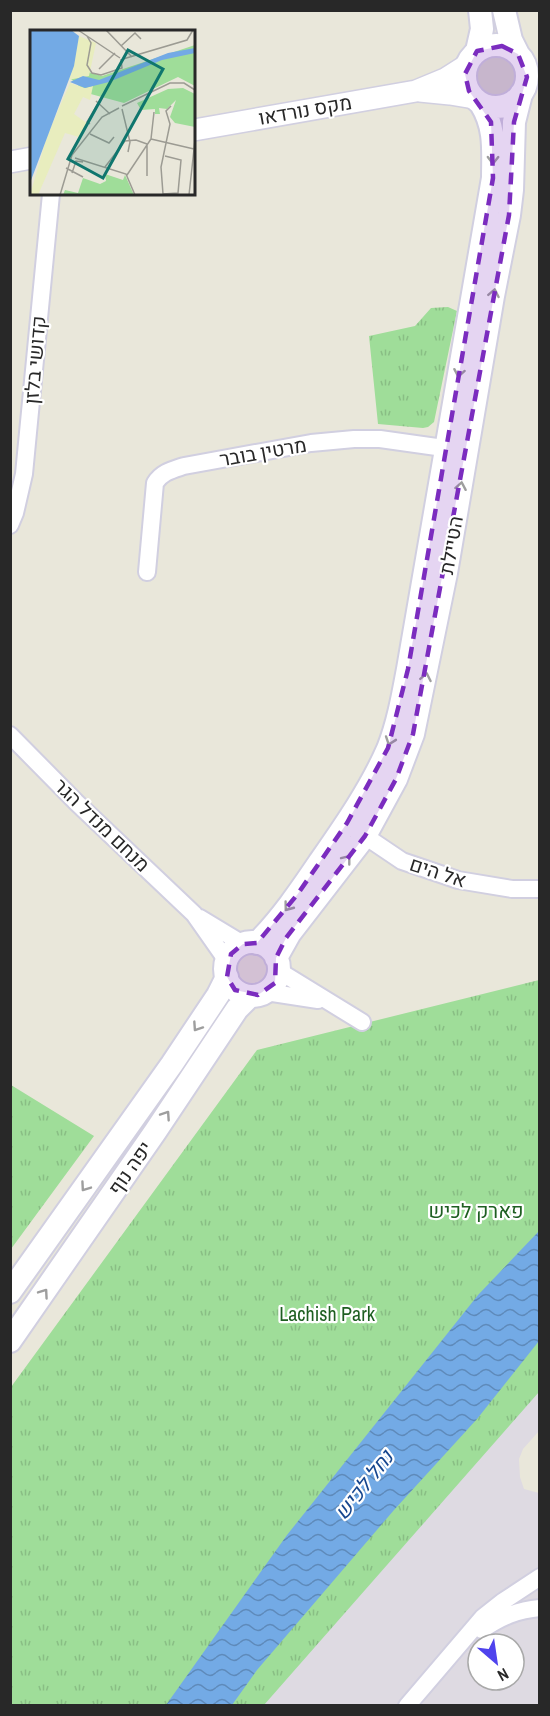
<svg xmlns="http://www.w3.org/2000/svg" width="550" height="1716" font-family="'Archivo Narrow',Heebo,sans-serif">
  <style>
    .industrial { fill: #dedae2; fill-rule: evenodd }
    .grass { fill: url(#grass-tufts) }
    .plaza { fill: #dad9d0 }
    .water { fill: url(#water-waves) }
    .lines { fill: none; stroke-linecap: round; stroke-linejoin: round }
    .minor-casing { stroke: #d1cfe0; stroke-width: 20 }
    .tertiary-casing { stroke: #d1cfe0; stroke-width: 24 }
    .secondary-casing { stroke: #d1cfe0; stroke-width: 26 }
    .minor { stroke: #fff; stroke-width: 16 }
    .tertiary { stroke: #fff; stroke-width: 21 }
    .secondary { stroke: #fff; stroke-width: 22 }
    .oneway { stroke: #9e9e9e }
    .marked { fill: #7b2cbf; fill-opacity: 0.2; stroke: #7b2cbf; stroke-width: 4.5; stroke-dasharray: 12 8; stroke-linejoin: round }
    .labels { text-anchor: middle; stroke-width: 4.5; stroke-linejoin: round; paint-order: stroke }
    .street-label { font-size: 20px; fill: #282828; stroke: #fff }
    .park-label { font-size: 20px; fill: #1e5f21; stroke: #fff }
    .water-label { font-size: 21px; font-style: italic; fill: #16468e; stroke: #fff }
    .inset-road { fill: none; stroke: #9c9b93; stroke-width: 1.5 }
    .view { fill: #0f766e; fill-opacity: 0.15; stroke: #0f766e; stroke-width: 3 }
    .inset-edge { fill: none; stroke: #282828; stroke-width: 3 }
  </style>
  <defs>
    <pattern id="grass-tufts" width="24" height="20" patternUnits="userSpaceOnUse" patternTransform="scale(1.5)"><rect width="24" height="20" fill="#9fdd99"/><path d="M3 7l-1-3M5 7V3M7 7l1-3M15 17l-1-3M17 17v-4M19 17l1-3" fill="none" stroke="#89be84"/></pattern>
    <pattern id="water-waves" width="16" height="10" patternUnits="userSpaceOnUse" patternTransform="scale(1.5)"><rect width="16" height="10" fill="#73aae5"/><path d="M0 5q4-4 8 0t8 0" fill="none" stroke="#5e8aba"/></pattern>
  </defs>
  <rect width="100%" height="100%" fill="#e9e7da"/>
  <path class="industrial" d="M539,1353V1431L523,1449L519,1459L520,1477L524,1489L539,1493V1705L249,1706ZM478,1644H514V1680H478Z"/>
  <path class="grass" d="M448,307L457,311L434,422L428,427L423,428L378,424L369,336L415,326L431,308Z
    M539,980V1392L264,1705L11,1706V1387L257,1050Z
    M11,1085L94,1136L11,1249Z"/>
  <path class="plaza" d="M473 76a22 22 0 1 1 44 0a22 22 0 1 1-44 0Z"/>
  <path class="water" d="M539,1231V1341L477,1419L394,1510L257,1670L232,1705H166L287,1535L478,1295Z"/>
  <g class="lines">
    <defs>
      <path id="minor" d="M10,525L15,513L24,474L51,194
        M147,572L155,483C162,472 172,470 184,466L311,443L354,439H380L458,450
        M10,735L77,803L194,914L227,961
        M356,830L402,861L458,880L512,889H540
        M200,918L243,944
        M279,971L362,1022
        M266,992L318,1000
        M482,1630C501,1617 517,1610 540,1608
        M407,1706L483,1617L502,1602L540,1577"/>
      <path id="tertiary" d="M420,91L450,94L474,98
        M194,130L416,91L445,79L467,65
        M10,162L32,158"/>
      <path id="secondary" d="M504,10L511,40L518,54
        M465 76a31 31 0 1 1 62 0a31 31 0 1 1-62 0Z
        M477,51L482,29L480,10
        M225 969a27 27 0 1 1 54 0a27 27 0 1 1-54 0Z
        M257,943C281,919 300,891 319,863C344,827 370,790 388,749C398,724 403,696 408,669L493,178C493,151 496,128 481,104
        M276,958L290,933L365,836L396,779L413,734L446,573L493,296L509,215L512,190L514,122L521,94
        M10,1292L172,1064L218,995L227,977
        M10,1341L155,1132L237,1009L250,996"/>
    </defs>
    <use href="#minor" class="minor-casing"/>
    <use href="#tertiary" class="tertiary-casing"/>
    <use href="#secondary" class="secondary-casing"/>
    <use href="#minor" class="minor"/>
    <use href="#tertiary" class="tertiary"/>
    <use href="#secondary" class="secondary"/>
  </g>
  <defs><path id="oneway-chevron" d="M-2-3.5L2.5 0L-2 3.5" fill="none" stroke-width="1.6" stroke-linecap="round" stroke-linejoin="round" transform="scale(1.5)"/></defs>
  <g class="oneway">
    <use href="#oneway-chevron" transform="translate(493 160) rotate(91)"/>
    <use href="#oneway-chevron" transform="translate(494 293) rotate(-79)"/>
    <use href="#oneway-chevron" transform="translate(459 373) rotate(100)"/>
    <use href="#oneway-chevron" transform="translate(461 486) rotate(-80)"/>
    <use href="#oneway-chevron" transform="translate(426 677) rotate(-79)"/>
    <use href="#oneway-chevron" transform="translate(390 741) rotate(109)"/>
    <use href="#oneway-chevron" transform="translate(347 859) rotate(-52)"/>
    <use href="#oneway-chevron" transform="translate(288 907) rotate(127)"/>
    <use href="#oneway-chevron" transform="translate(197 1027) rotate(124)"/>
    <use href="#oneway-chevron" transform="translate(166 1115) rotate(-56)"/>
    <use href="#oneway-chevron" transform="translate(85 1187) rotate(125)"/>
    <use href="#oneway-chevron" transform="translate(44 1293) rotate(-55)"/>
  </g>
  <path class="marked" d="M502,46L518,54L527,77L514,122L509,215L413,734L396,779L365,836L286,938L276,958L275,983L258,995L235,990L227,977L231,954L243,944L257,943L297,895L347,823L388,748L408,669L493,178L491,122L469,91L465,74L477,51Z"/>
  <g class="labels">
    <g class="street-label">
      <text transform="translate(305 110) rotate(-10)" y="7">מקס נורדאו</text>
      <text transform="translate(35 360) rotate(-85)" y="7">קדושי בלזן</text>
      <text transform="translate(263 452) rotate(-10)" y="7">מרטין בובר</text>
      <text transform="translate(451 545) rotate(-80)" y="7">הטיילת</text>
      <text transform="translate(102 825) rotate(44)" y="7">מנחם מנדל הגר</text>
      <text transform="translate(438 872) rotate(18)" y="7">אל הים</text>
      <text transform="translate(130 1168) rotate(-55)" y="7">יפה נוף</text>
    </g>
    <g class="park-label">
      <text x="476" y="1218">פארק לכיש</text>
      <text x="327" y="1321">Lachish Park</text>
    </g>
    <g class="water-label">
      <text transform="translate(364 1485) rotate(-52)" y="7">נחל לכיש</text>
    </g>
  </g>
  <g transform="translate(30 30)">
    <rect width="165" height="165" fill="#e9e7da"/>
    <path d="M165,15V56L148,47L94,73L57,63L41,49L48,39L72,46ZM138,59L153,58L165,64V97L145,93L140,87L146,70L137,79L129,78L130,84H125V79L111,80L107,73ZM75,144L93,150L95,145L104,165H33L35,160L48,163L53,148L70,154L76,151Z" fill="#9fdd99"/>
    <path d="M49,6L66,13L59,46L38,50ZM40,53L55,58L63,56L60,70L53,67L44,84L58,94L49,107L35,103L8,165H0L17,106Z" fill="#e8edbe"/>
    <path d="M0,0H41L49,6L44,36L0,153ZM165,18V23L132,30L79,52L55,58L40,52L53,46L69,50L138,23Z" fill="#73aae5"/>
    <path class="inset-road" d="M48,0L90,28M76,0L102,27M57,6L61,13L57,35L62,43L71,45L92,38L91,29M91,16L105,3L111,9M93,29L157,10L163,0M69,39L85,23M66,71L80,84M92,76L140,53H154L165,60M92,79L100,112L98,122M60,94L57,92L69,72M60,104L79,113L84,107M121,109L164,119M117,114V146M135,126L151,130L148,163L133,164L131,137L140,94L136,81L141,76M45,128L96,144L105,165M75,137L95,111L106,110L117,114M36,138L53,147M42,143L46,131L53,132M97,145L121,109L124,82M30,165L42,125L72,87L89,78M159,165L165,110"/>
    <path class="view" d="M98,20L133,39L73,148L38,129Z"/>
    <rect width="165" height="165" class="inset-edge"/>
  </g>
  <rect width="550" height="1716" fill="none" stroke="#282828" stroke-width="24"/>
  <g transform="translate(496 1662) rotate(151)"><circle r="28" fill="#ffffff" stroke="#a9a9a9" stroke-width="1.5"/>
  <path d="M0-4.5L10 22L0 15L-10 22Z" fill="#4f43ed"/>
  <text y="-9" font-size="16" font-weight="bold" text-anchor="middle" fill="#282828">N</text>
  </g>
</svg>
